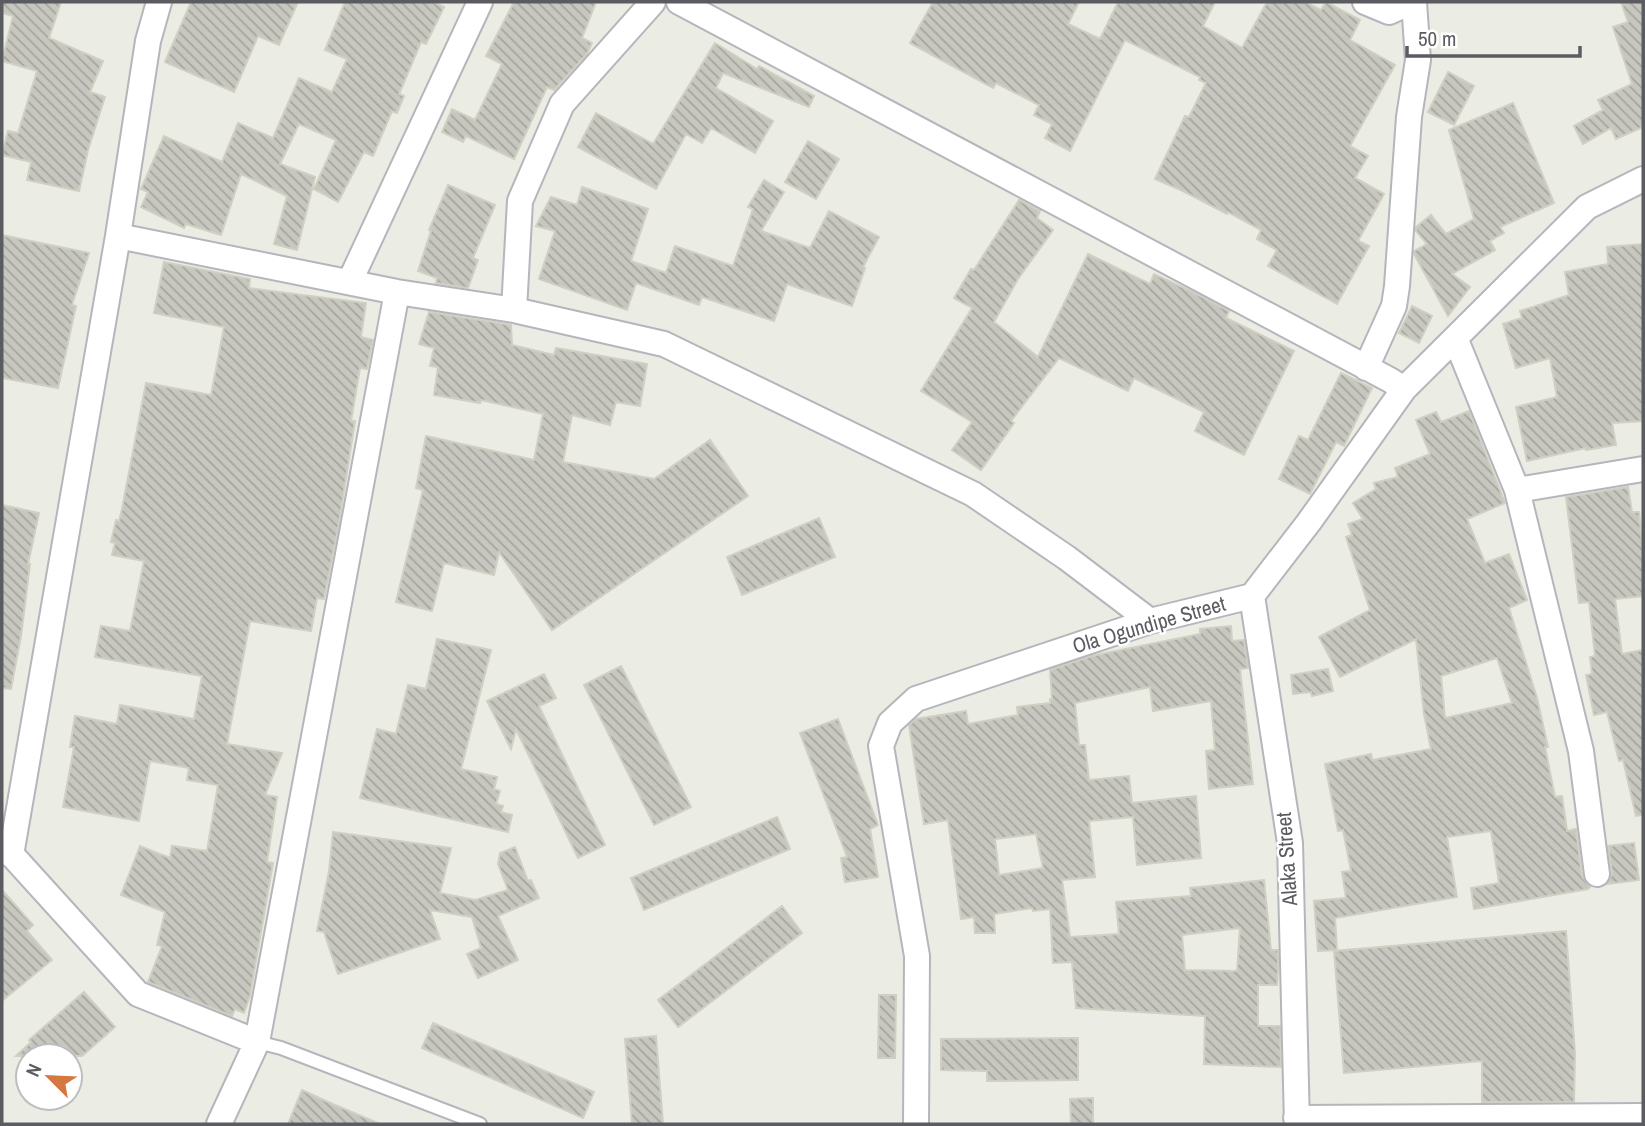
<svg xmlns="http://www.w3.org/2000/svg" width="1645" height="1126" font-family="'Archivo Narrow',sans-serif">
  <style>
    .building { fill: url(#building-back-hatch); stroke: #d0cfc2; stroke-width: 2; fill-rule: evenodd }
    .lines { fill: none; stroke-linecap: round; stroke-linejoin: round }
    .lane-casing { stroke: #b5b6bc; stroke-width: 16 }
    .street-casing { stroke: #b5b6bc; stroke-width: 28 }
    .lane { stroke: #fff; stroke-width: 12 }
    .street { stroke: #fff; stroke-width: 24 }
    .labels { text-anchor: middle; stroke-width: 5; stroke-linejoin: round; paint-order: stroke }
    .street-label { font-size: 21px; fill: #5b5c62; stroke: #fff }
  </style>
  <defs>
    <pattern id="building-back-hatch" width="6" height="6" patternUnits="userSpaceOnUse" patternTransform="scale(1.75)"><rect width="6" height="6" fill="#c7c7bf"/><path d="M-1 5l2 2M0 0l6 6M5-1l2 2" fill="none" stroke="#a5a59f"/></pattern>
  </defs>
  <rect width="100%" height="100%" fill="#ebece3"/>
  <path class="building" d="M2,2H61L49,38L103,61L90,92L105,97L88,150L79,191L27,180L31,162L2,155L8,131L18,133L37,71L2,61L13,16L2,13Z
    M191,2H298L279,45L258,36L234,92L165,62Z
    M345,2H433L444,7L426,44L421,42L399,94L404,96L397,113L392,111L373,156L364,152L338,202L314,189L336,140L299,124L280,164L315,177L297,250L274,244L287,196L241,174L221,235L186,224L184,228L141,207L148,192L141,189L164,136L222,162L238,123L273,138L299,78L332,92L347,59L325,50Z
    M514,2H596L582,38L592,43L587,54L554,90L547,87L514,159L466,136L463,142L442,132L452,109L475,120L502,64L486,56Z
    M933,2H1079L1068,24L1100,39L1118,2H1215L1203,26L1242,48L1267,2H1305L1321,10L1326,2L1360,20L1350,40L1395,65L1350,146L1368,156L1355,178L1384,194L1358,241L1369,246L1337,304L1268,266L1277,250L1257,239L1261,230L1228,212L1227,214L1183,191L1155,179L1185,116L1189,117L1206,83L1199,80L1200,77L1125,40L1070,151L1045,138L1052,124L1034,115L1039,105L996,83L993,88L910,43Z
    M1621,2H1643V127L1616,139L1611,128L1583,144L1574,126L1603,110L1598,100L1632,84L1613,27L1628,22Z
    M715,43L757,69L759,66L814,96L809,107L723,73L716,88L773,121L755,153L711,128L702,143L686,134L656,189L578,147L596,113L653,144Z
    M1448,72L1474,86L1454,125L1428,112Z
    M1513,103L1554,203L1500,227L1504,233L1490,241L1495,250L1452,274L1470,287L1448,316L1414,254V251L1427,244L1416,231V227L1431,215L1446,234L1474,219L1449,130Z
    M808,141L839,159L816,199L785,182Z
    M764,180L784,192L761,231L810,248L829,211L879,237L863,267L865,268L852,306L787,284L774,321L702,297L699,305L636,283L627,310L539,279L555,231L536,226L551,197L577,205L582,187L648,209L631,261L666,273L675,246L733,266L753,209L748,207Z
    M448,185L495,205L473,258L478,260L468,288L436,283L437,278L418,271L431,231L429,230Z
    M1019,200L1040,211L1037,218L1053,230L1018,279L994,322L1038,357L1088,254L1150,284L1154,274L1193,292L1229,311L1226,318L1294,351L1244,455L1195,431L1204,412L1134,378L1128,391L1059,358L1011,421L1014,423L981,470L952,450L972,422L921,391L972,308L954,298L971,269L974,270Z
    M2,235L89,253L72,305L76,306L58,388L2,378Z
    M1643,244V421L1612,423L1616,445L1586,450V448L1527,461L1516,407L1557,397L1550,358L1516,368L1503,324L1522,318L1520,311L1569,295L1565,272L1608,264L1607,247Z
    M164,262L250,279L249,288L366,303L361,337L373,340L367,369L360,368L351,421H355L339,523L324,599L317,598L311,631L250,621L227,744L282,753L265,795L277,797L267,862L273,863L250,996L244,1013L235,1009L232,1016L148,982L162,946L157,945L165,912L121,895L140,846L170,858L172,846L207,851L218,785L187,780L189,768L150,761L139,821L63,807L74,747H70L75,716L117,724L120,705L194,719L202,676L95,657L101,626L130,631L144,561L112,555L115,543L111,542L116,520L119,521L122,509L146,383L211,395L224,327L154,313Z
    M1412,306L1432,316L1419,343L1399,333Z
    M429,312L511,325L512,345L554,355L556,348L647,364L640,406L616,402L610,425L572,415L563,462L654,479L710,440L748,496L552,630L499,552L494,575L444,563L432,611L396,602L423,490L416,488L426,436L534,460L543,414L481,400L480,403L434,395L438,367L430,366L434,348L419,344Z
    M1341,373L1372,388L1344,446L1336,442L1310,494L1279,479L1299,436L1308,440Z
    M1469,411L1505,503L1467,519L1485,563L1509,554L1527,600L1509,608L1537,698L1548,747H1545L1555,797L1562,796L1567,831L1576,829L1582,876L1590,887L1588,889L1474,909L1471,888L1499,883L1491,831L1447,837L1457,897L1335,918L1337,950L1318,951L1314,901L1346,898L1342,872L1351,871L1343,830L1338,831L1325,764L1371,754L1372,760L1431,749L1424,714L1416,639L1340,677L1319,637L1370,610L1346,537L1352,535L1348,524L1363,519L1353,503L1376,489L1374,483L1398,477L1395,468L1430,454L1416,420L1436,412L1441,422ZM1497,658L1512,703L1445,718L1441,676Z
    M1628,487L1632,512H1639L1643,555V596L1615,599L1622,654L1643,650V815L1636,816L1623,760L1619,761L1607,712L1594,715L1586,675L1592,674L1590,657L1595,656L1589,602L1579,603L1566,497Z
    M2,505L39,513L28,564H30L21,636L11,689L2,688Z
    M819,518L835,557L742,595L727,557Z
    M1231,626L1232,641L1244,640L1248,668L1240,669L1253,784L1209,789L1206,751L1215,750L1211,701L1153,711L1150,687L1075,703L1079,745H1085L1089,780L1129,776L1132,803L1196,796L1201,858L1137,865L1133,817L1089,821L1095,877L1062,880L1070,937L1119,934L1116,902L1191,896L1190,888L1264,880L1271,950H1278V970L1277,985H1258V1026H1280L1281,1067L1204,1064L1205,1016L1076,1008L1072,962L1053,963L1050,909L1033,911L1032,908L994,914L995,933H975L974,917L961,919L948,820L924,824L909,725L916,719L966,711L968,724L1018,715L1017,707L1050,703V699H1052L1050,670L1091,656L1200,634V629ZM1036,834L1043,868L999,875L995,839ZM1240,928L1237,971L1185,970L1182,935Z
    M437,639L491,650L461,769L497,777L494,789L500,791L496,804L503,806L501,812L512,815L508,832L360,798L377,729L396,734L408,685L426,689Z
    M621,666L691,807L654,825L584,685Z
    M1328,669L1333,691L1312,696L1311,692L1293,694L1291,675Z
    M544,674L556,698L539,706L605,845L578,858L516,729L511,749L487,701Z
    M838,719L878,825L870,829L878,877L845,882L841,858L847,857L800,733Z
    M777,817L790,849L644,910L631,878Z
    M333,832L451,848L440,893L475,900L508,890L498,864L500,853L515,847L528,881L531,880L539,898L498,916L518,960L478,978L467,954L481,948L472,917L430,910L440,939L338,974L324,932L317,931L329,871Z
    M1634,843L1639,880L1607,884L1612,873L1608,846Z
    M2,890L33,925L27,931L52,960L2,1001Z
    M782,906L802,933L678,1027L658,1000Z
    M1566,931L1575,1053L1574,1102H1482V1061L1344,1073L1334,951Z
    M84,992L115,1027L82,1056H16L31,1042L29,1040Z
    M879,995H896L895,1058H878Z
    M433,1023L594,1092L583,1118L422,1048Z
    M656,1036L663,1124H632L625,1039Z
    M1078,1038V1080L987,1081V1071L941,1070V1039Z
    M302,1090L328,1102L380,1124H288Z
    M1093,1098V1124H1071L1070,1099Z"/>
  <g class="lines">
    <defs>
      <path id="lane" d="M257,1042L281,1048L480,1124"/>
      <path id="street" d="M679,2L1390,380L1404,389
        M1365,2L1389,12L1411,2
        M118,236L397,292L514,310L664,344L973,494L1067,558L1150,621
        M350,281L480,2
        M514,310L520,201L562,104L653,2
        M1456,340L1517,490L1581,751L1597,874
        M1366,368L1394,306L1397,286L1409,117L1418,60L1414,2
        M1517,490L1643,469
        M1252,596L1290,843L1297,1124
        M2,844L138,994L257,1042
        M11,855L118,236L148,41L159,2
        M1296,1118L1643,1116
        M219,1124L257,1042L397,292
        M916,1124L917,956L881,746L890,723L916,699L1150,621L1252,596L1309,522L1404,389L1587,207L1643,179"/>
    </defs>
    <use href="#lane" class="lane-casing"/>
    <use href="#street" class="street-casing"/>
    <use href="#lane" class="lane"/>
    <use href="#street" class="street"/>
  </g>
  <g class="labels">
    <g class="street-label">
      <text transform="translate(1149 625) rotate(-16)" y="7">Ola Ogundipe Street</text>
      <text transform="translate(1287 859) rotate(-94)" y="7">Alaka Street</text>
    </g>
  </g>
  <rect width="1645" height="1126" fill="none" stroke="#5b5c62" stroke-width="7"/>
  <g transform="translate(49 1077) rotate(294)"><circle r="33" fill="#ffffff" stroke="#bdbec0" stroke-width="2"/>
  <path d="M0-5L12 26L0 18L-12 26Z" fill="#d57740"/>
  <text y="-10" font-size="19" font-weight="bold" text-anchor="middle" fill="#5b5c62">N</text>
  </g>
  <path d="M1407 46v10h173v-10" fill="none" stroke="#5b5c62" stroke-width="3.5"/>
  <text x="1418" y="46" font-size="21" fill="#5b5c62" stroke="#ffffff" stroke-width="5" paint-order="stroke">50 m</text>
</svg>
